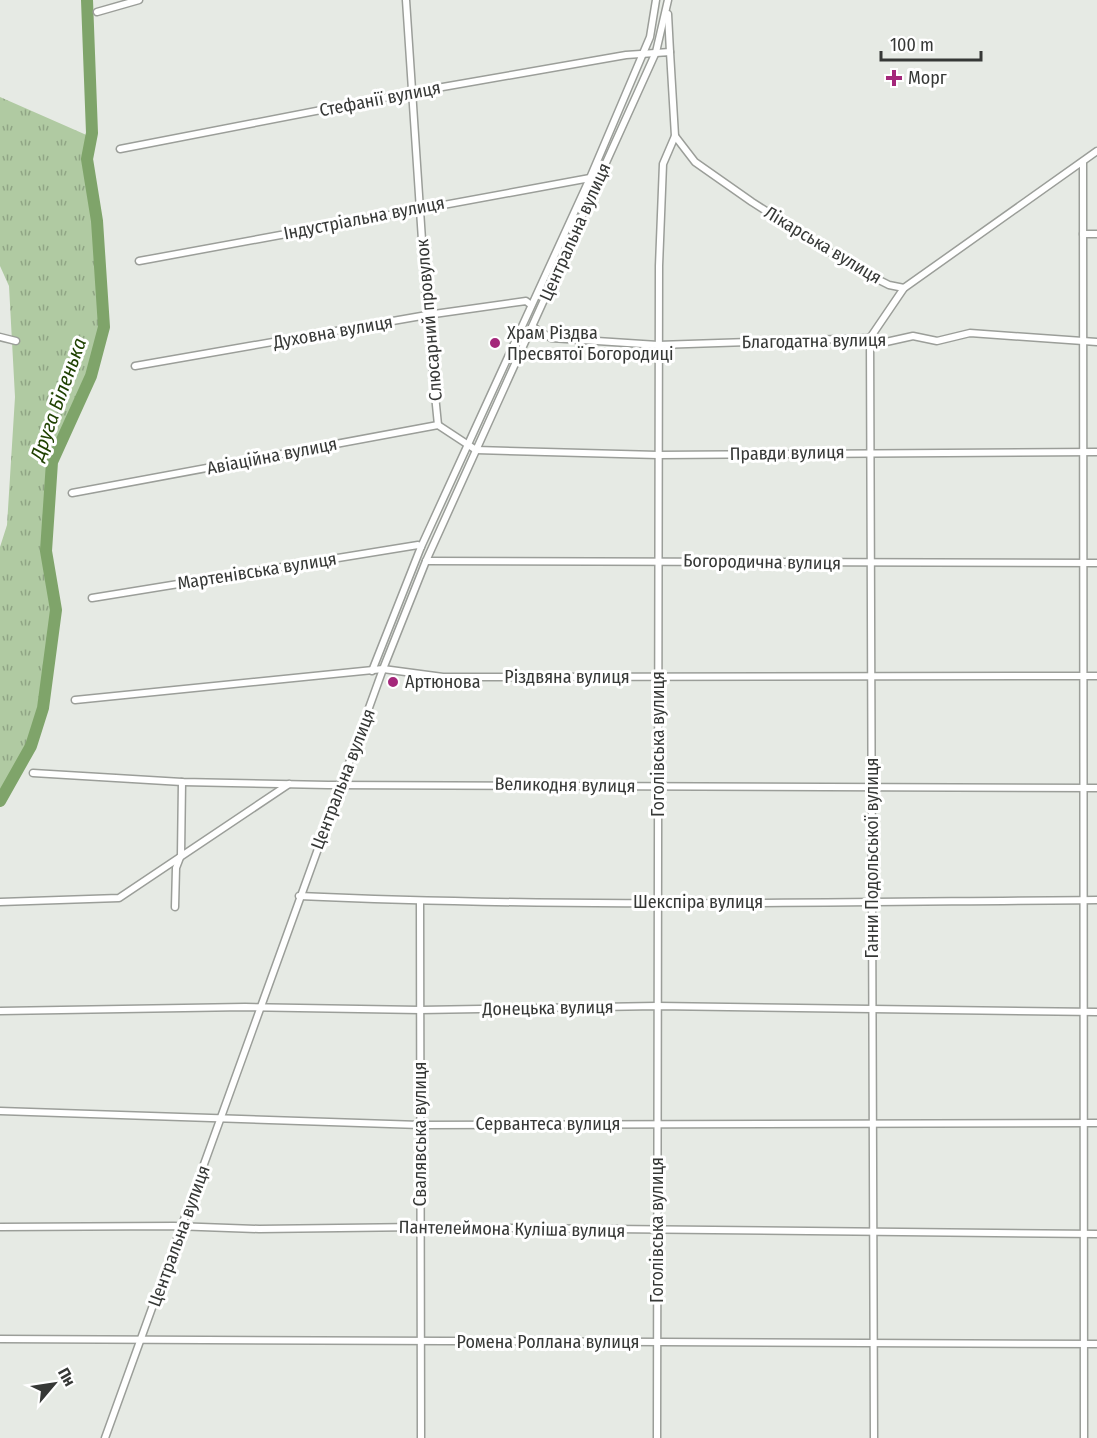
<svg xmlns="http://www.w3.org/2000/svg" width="1097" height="1438" font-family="'Fira Sans Condensed',sans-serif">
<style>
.grass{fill:url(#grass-tufts)}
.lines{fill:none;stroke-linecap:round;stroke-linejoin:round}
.river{stroke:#7fa46a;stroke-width:12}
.minor-casing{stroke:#9b9e99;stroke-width:9}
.minor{stroke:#fff;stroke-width:6}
.poi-dot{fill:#a4277a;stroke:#fff;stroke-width:2}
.labels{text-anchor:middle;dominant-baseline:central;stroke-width:6;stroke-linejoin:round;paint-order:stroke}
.poi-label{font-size:18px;fill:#363836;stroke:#fff;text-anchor:start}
.street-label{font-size:18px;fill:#363836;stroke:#fff}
.water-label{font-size:20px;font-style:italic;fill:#204202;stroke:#fff}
</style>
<defs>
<pattern id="grass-tufts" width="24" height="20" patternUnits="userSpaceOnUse" patternTransform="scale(1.5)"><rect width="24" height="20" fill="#b0caa2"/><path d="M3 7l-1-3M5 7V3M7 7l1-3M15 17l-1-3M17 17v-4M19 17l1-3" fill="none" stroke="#90a585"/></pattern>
</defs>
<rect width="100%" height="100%" fill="#e6eae4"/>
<polygon class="grass" points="0,97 91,137 87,159 97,221 104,327 91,376 52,462 46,551 56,610 43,708 31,746 0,801 0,547 7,525 15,397 9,286 0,266"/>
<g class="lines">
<polyline class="river" points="0,801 31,746 43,708 56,610 46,551 52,462 91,376 104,327 97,221 87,159 92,133 87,0"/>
<g class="minor-casing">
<g id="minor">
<polyline points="406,0 427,315 438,425"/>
<polyline points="97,12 139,0"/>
<polyline points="668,14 670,52"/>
<polyline points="675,136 695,162 752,202 853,267 889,285 904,288"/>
<polyline points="120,149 414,92 626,55 670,52 675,136 663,164 659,266 657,1438"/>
<polyline points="1083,162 1084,1438"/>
<polyline points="1083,234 1097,234"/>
<polyline points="139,261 590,178"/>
<polyline points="533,327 551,338 658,345 870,338 886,342 913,336 937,341 970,333 1097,342"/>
<polyline points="0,337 16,341"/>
<polyline points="135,366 427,315 526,301 531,305"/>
<polyline points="476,450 658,455 1097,452"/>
<polyline points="72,493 438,425 476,450"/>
<polyline points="426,561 1097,563"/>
<polyline points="92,598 418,545 421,547"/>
<polyline points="372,671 421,547 590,178 650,37 656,0"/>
<polyline points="75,700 383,669 443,677 1097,676"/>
<polyline points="33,773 182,782 328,785 1097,788"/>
<path d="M299 896C565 908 831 902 1097 900"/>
<polyline points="0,902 119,898 289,784"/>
<polyline points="420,902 421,1438"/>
<polyline points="175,907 176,868 181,855 182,782"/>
<polyline points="0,1011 245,1007 420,1010 657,1006 1097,1012"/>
<polyline points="0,1111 420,1125 1097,1123"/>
<polyline points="0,1227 174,1226 259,1229 420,1227 1097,1234"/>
<polyline points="0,1339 1097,1344"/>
<polyline points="105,1438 383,669 426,561 656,52 668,0"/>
<polyline points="874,1438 870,338 904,288 1097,151"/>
</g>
</g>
<use href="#minor" class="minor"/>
</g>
<g class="poi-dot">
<path d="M891 69h6v6h6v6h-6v6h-6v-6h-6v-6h6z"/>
<circle cx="495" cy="343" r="6"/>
<circle cx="393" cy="682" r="6"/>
</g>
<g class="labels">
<g class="poi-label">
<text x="908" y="78">Морг</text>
<text x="507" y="333">Храм Різдва<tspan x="507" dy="21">Пресвятої Богородиці</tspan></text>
<text x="405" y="682">Артюнова</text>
</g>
<g class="street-label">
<text transform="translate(380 99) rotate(-11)">Стефанії вулиця</text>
<text transform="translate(364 218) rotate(-11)">Індустріальна вулиця</text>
<text transform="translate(575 232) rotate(-66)">Центральна вулиця</text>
<text transform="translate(823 245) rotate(31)">Лікарська вулиця</text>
<text transform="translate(429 320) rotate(-95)">Слюсарний провулок</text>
<text transform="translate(333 332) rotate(-10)">Духовна вулиця</text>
<text transform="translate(814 341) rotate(-1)">Благодатна вулиця</text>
<text transform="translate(787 453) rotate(-1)">Правди вулиця</text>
<text transform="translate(272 456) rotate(-11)">Авіаційна вулиця</text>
<text transform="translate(762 562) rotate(1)">Богородична вулиця</text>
<text transform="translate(257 571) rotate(-9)">Мартенівська вулиця</text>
<text x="567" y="677">Різдвяна вулиця</text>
<text transform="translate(658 744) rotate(-90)">Гоголівська вулиця</text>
<text transform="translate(343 779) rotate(-69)">Центральна вулиця</text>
<text transform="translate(565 785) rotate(1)">Великодня вулиця</text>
<text transform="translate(872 858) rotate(-90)">Ганни Подольської вулиця</text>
<text x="698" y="902">Шекспіра вулиця</text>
<text transform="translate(548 1008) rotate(-1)">Донецька вулиця</text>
<text x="548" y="1124">Сервантеса вулиця</text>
<text transform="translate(420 1134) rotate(-90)">Свалявська вулиця</text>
<text transform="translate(512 1229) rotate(1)">Пантелеймона Куліша вулиця</text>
<text transform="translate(657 1230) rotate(-90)">Гоголівська вулиця</text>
<text transform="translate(179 1236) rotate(-70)">Центральна вулиця</text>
<text x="548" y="1342">Ромена Роллана вулиця</text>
</g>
<g class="water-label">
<text transform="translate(58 399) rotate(-70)">Друга Біленька</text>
</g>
</g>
<g transform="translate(54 1384) rotate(61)" stroke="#ffffff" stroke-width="4.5" paint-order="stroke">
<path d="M0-4.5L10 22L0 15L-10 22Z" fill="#363836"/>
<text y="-9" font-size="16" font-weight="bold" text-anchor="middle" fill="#363836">Пн</text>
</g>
<path d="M881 51v9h100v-9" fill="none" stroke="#363836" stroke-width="3"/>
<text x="890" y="51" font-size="18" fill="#363836" stroke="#ffffff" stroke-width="4.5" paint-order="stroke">100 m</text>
</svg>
